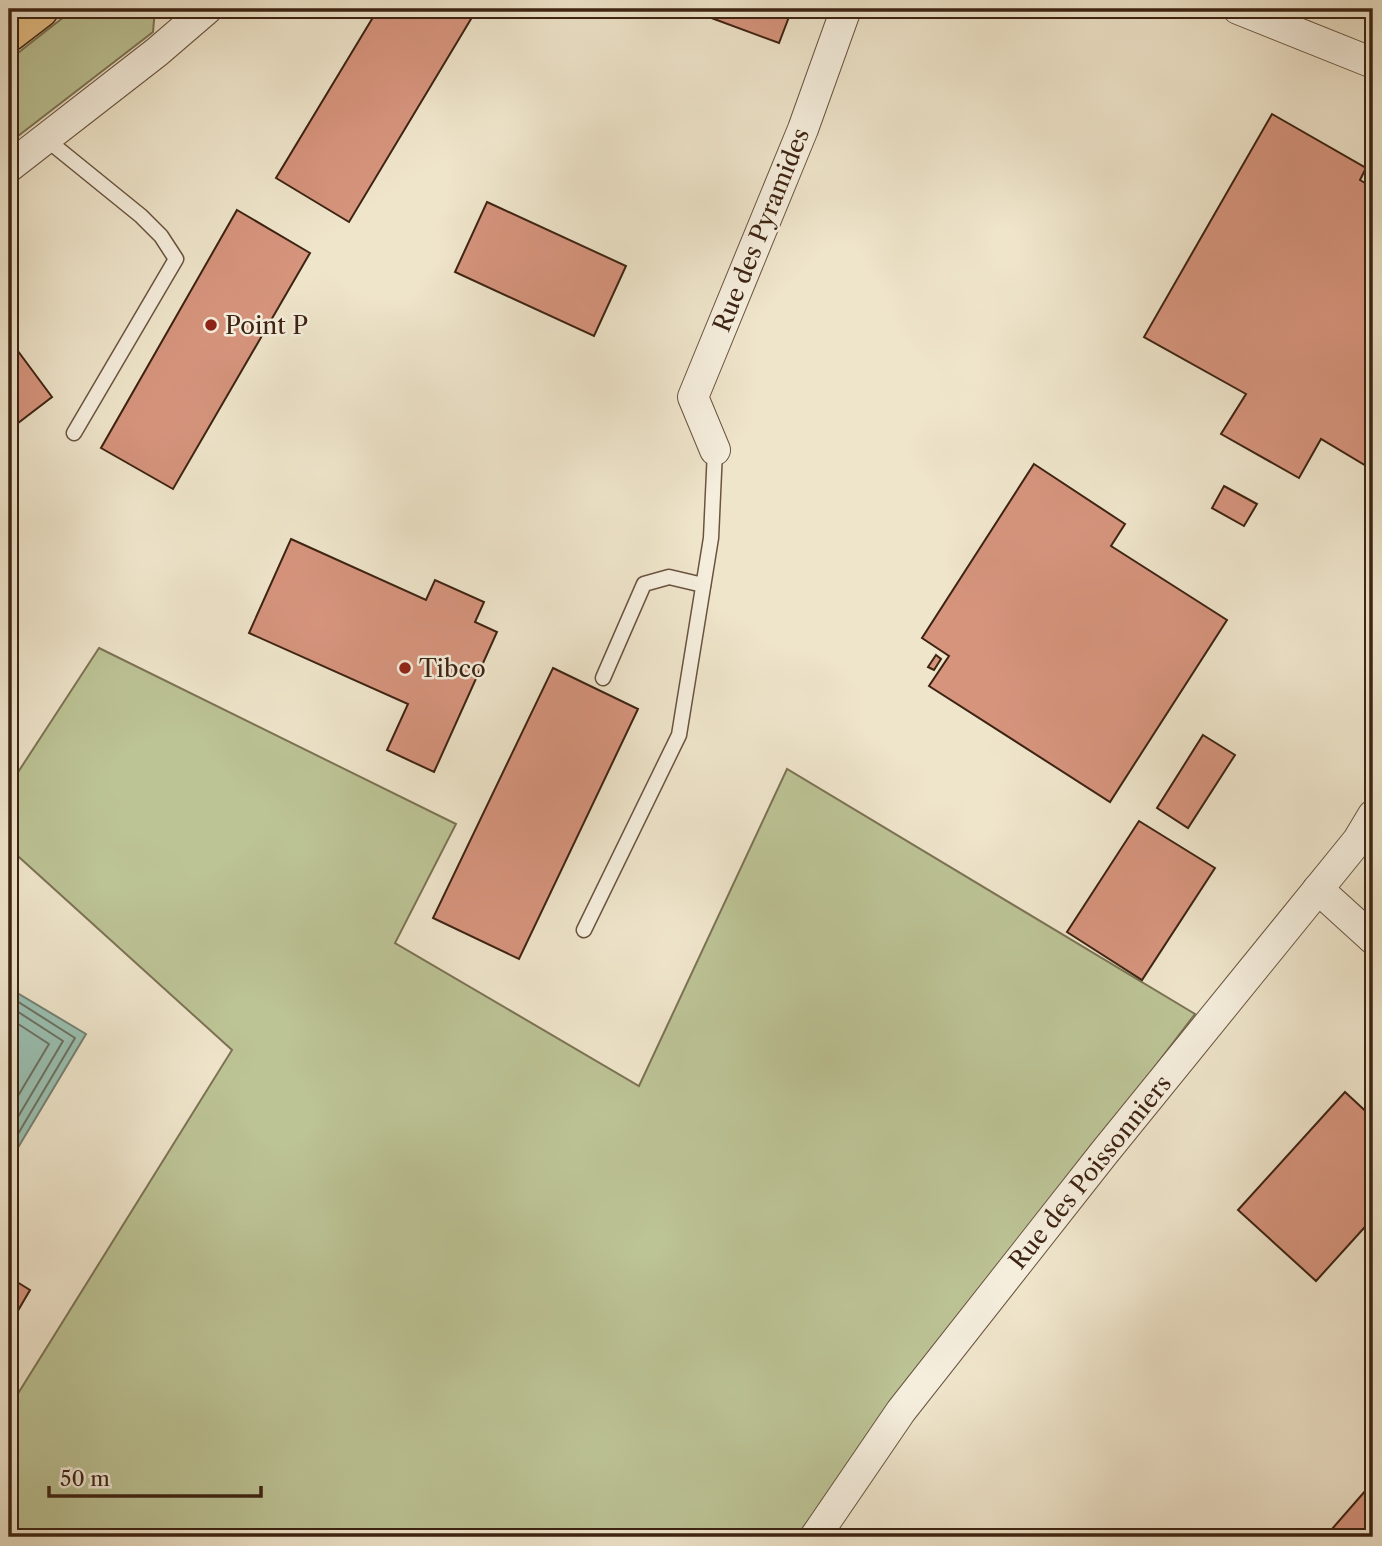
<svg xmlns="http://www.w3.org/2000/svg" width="1382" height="1546" font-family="'Libre Caslon Text',serif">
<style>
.green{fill:#bcc395;stroke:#7c7354;stroke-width:2}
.water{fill:#9ac0b2;stroke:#758172;stroke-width:2}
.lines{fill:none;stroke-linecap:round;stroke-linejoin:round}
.shore{stroke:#6c7262;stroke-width:2}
.building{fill:#d6947d;stroke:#3d2312;stroke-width:2}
.lane-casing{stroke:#6a5440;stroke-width:17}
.street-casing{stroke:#6a5440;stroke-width:32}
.highway-casing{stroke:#3d2312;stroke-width:41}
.lane{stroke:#f5eedd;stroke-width:14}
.street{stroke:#f5eedd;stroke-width:30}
.highway{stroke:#e8c286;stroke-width:38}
.poi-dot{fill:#8f2418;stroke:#f5eedd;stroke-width:2.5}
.labels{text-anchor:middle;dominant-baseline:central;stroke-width:5;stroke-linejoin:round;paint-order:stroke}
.street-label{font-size:24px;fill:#3d2312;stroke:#f5eedd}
.poi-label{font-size:24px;fill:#3d2312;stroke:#f5eedd;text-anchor:start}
</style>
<rect width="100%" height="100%" fill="#efe5cb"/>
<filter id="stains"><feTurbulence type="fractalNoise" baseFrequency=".00286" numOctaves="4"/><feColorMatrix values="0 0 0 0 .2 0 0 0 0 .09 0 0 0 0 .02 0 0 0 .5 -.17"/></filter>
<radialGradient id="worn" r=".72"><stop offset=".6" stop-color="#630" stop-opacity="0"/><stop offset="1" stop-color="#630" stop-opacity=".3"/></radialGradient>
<g class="green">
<polygon points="74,9 155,9 153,32 9,143 9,60"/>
<polygon points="99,648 456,824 395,943 639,1086 787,769 1195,1014 796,1537 9,1537 9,1408 232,1050 9,848 9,786"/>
</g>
<polygon class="water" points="9,988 86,1034 10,1161 9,1160"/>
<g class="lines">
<g class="shore">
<polyline points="9,996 75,1038 9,1149"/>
<polyline points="9,1006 63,1041 9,1132"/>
<polyline points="9,1018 49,1044 9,1111"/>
</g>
</g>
<g class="building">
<polygon points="378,9 477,9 349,222 276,178"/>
<polygon points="699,9 792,9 779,43 698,13"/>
<polygon points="1272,114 1366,168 1360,180 1373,188 1373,470 1321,439 1299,478 1221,434 1246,394 1144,337"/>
<polygon points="487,202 626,266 594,336 455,272"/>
<polygon points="237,210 310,253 173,489 101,448"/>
<polygon points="9,339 52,397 9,430"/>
<polygon points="1034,464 1125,524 1111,546 1227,620 1110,802 929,686 949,656 922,638"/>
<polygon points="1224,486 1257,504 1244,526 1212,508"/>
<polygon points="291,539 426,600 435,580 484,602 475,622 497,632 434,772 387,750 408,704 249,633"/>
<polygon points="936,655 941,659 934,670 928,667"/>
<polygon points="553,668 638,709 519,959 433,918"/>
<polygon points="1203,735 1235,755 1188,828 1157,808"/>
<polygon points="1139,821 1215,868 1142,980 1067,932"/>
<polygon points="1345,1092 1372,1117 1373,1115 1373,1218 1316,1281 1238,1210"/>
<polygon points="9,1277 30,1290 9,1326"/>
<polygon points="1373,1482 1373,1537 1325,1537"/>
</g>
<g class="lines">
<g class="lane-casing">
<g id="lane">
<polyline points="46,139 141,216 161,236 176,259 74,433"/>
<polyline points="603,678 644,584 669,577 703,585"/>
<polyline points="584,930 679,735 711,538 715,450"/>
</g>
</g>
<g class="street-casing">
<g id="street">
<polyline points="1238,9 1373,63"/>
<polyline points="9,167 157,52 207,9"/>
<polyline points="715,450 693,397 803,129 846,9"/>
<polyline points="1318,889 1373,939"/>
<polyline points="815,1537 901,1411 1104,1153 1358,840 1373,815"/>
</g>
</g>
<g class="highway-casing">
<polyline id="highway" points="9,32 39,9"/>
</g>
<use href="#lane" class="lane"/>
<use href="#street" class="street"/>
<use href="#highway" class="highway"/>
</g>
<g class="poi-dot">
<circle cx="211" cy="325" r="7"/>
<circle cx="405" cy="668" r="7"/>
</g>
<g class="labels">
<g class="street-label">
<text transform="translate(761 230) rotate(-68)">Rue des Pyramides</text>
<text transform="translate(1090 1172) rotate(-51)">Rue des Poissonniers</text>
</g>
<g class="poi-label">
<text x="225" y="325">Point P</text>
<text x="419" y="668">Tibco</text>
</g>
</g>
<rect width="1382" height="1546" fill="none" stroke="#efe5cb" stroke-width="35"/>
<rect x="10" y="10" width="1361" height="1525" fill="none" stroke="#3d2312" stroke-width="3.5"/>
<rect x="18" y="18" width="1347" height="1511" fill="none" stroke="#3d2312" stroke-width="2"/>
<path d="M49 1486v10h212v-10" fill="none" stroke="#3d2312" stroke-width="3.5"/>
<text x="60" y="1486" font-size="21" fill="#3d2312" stroke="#f5eedd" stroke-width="5" paint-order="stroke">50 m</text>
<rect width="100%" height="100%" filter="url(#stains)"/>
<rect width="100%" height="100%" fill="url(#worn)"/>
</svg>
